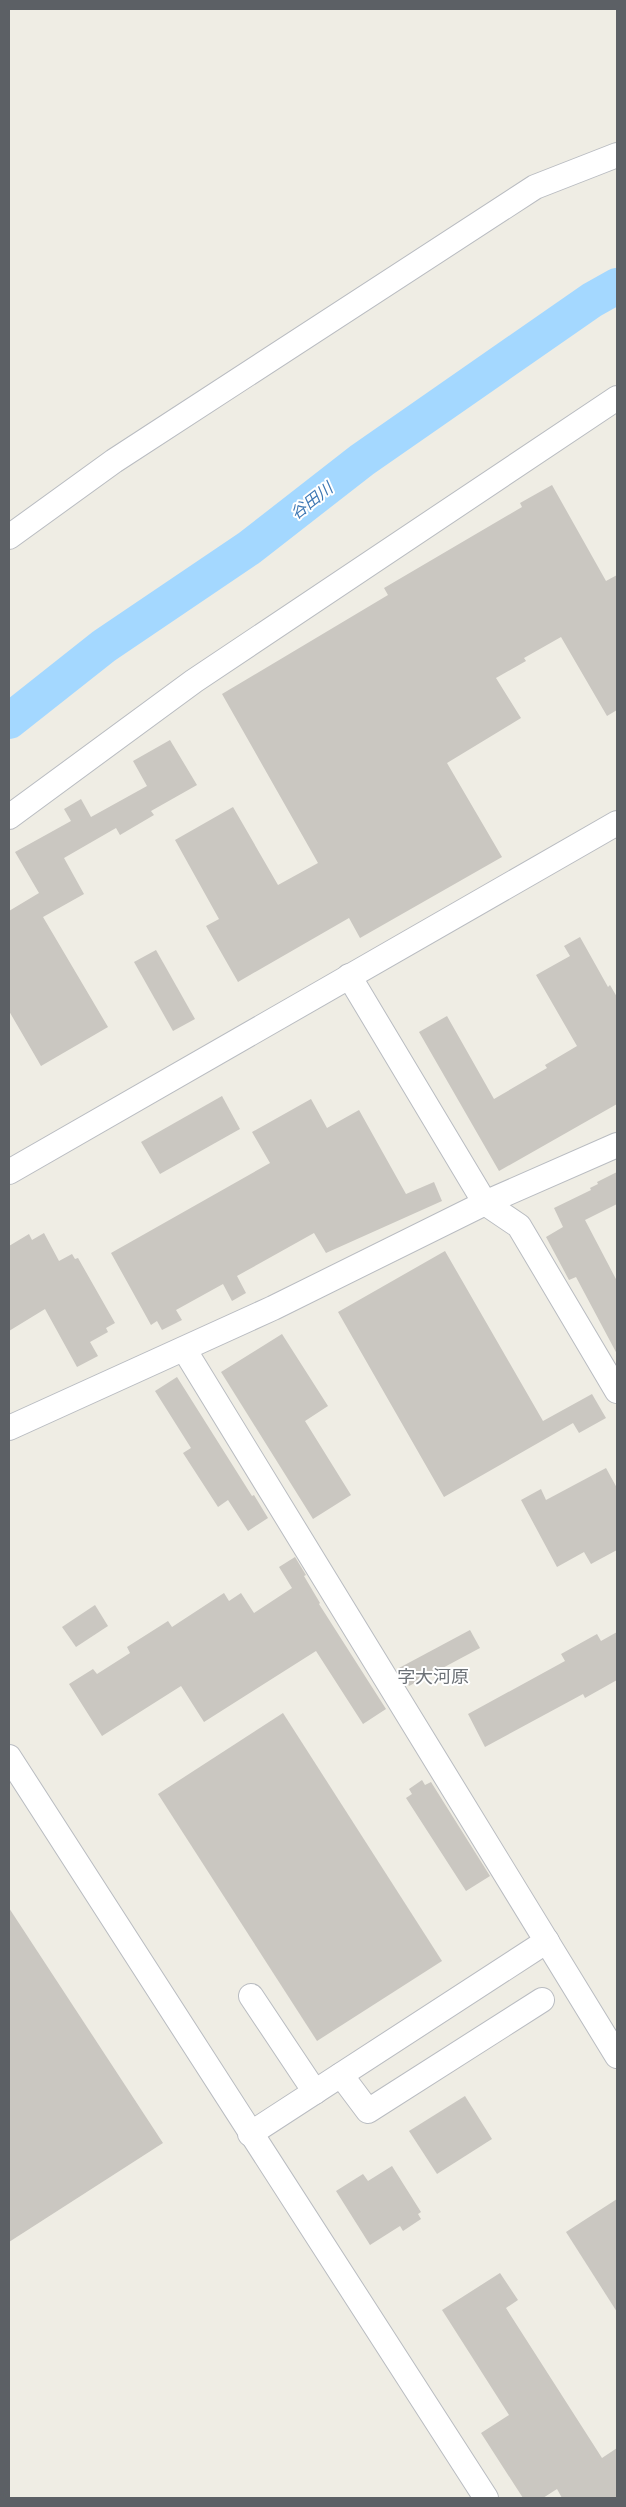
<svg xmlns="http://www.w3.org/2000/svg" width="626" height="2507" font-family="Barlow,'Noto Sans JP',sans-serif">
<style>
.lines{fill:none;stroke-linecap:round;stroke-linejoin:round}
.river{stroke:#a4d8ff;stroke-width:36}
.building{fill:#cac7c1}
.minor-casing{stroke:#b9bcc1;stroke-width:26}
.minor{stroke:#fff;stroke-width:24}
.labels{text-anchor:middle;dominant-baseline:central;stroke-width:4;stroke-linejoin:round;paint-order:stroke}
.water-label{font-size:16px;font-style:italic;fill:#3e78b4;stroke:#fff}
.quarter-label{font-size:18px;fill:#6d7277;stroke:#fff}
</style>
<rect width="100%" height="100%" fill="#efede4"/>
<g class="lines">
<polyline class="river" points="9,721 104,646 249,548 362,460 592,300 617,286"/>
</g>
<g class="building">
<polygon points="552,485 606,581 617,575 617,710 607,716 561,637 524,658 526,661 496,678 521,718 447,763 502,857 360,938 349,918 238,982 206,926 219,919 175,840 233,807 278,885 318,863 222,694 388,595 384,588 522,507 520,503"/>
<polygon points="170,740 197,785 151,811 154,815 120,835 116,828 64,858 84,894 43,917 108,1027 41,1066 9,1011 9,911 39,893 15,852 71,821 64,809 81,799 91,817 147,786 133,761"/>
<polygon points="580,937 608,987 610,985 617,997 617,1104 499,1171 419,1032 447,1016 494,1099 547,1068 545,1065 577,1046 536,975 570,956 564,946"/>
<polygon points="156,950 195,1019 173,1031 134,962"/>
<polygon points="222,1096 240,1129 160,1174 141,1142"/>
<polygon points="311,1099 327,1128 359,1110 406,1194 434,1182 442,1201 326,1253 314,1233 237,1276 246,1293 232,1301 223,1284 176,1310 182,1320 162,1330 157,1321 151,1325 111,1253 270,1163 252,1132"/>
<polygon points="617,1172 617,1204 585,1220 617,1281 617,1354 576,1277 569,1280 546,1237 563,1227 554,1208 591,1190 590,1188 598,1184 597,1182"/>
<polygon points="44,1233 59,1261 72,1254 75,1259 78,1258 115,1323 106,1328 108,1332 90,1342 98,1356 77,1367 45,1309 9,1331 9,1246 29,1234 32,1240"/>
<polygon points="445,1251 543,1421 592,1394 606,1418 579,1433 573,1423 444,1497 338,1312"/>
<polygon points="282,1334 328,1406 305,1421 351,1495 313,1519 221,1372"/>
<polygon points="177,1377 252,1496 254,1495 268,1518 248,1531 228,1500 218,1507 183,1453 191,1448 155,1391"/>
<polygon points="606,1468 617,1488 617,1550 591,1564 584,1552 557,1567 521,1500 541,1489 546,1500"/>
<polygon points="295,1557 306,1575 304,1576 320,1603 319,1604 386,1709 363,1724 316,1651 204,1722 181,1686 102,1736 69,1684 93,1669 97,1674 130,1653 127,1647 168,1621 172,1627 224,1593 229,1601 241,1593 254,1613 292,1588 279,1567"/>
<polygon points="95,1605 108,1626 76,1647 62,1627"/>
<polygon points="470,1630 480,1648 409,1686 399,1668"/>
<polygon points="617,1632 617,1680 585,1698 583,1694 485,1747 468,1714 565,1661 561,1654 597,1634 601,1641"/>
<polygon points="283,1713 442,1961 317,2041 158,1794"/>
<polygon points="422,1780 425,1785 431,1782 490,1876 466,1891 406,1798 412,1794 409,1789"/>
<polygon points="9,1908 163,2143 9,2242"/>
<polygon points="465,2096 492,2139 437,2174 409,2131"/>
<polygon points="392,2166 421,2212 418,2214 421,2219 403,2231 400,2226 370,2245 336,2191 363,2174 368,2181"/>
<polygon points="617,2199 617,2312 566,2232"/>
<polygon points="500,2273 518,2300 506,2308 602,2458 617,2448 617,2498 562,2498 557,2489 543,2498 523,2498 481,2433 509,2415 442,2310"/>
</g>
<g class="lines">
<g class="minor-casing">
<g id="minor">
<polyline points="9,537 114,461 535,187 617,155"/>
<polyline points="9,817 194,681 617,398"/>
<polyline points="349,976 485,1203 519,1226 617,1391"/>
<polyline points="9,1172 617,823"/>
<polyline points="184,1349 617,2056"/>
<polyline points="9,1428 273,1308 485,1203 617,1145"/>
<polyline points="9,1757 486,2498"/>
<polyline points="251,1996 315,2092"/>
<polyline points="341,2075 368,2111 542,2000"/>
<polyline points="250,2134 547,1941"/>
</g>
</g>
<use href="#minor" class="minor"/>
</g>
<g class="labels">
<g class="water-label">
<text transform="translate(311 500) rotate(-38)">谷田川</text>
</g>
<g class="quarter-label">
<text x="433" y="1676">字大河原</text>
</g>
</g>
<rect width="626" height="2507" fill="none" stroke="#5c6065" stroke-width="20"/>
</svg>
